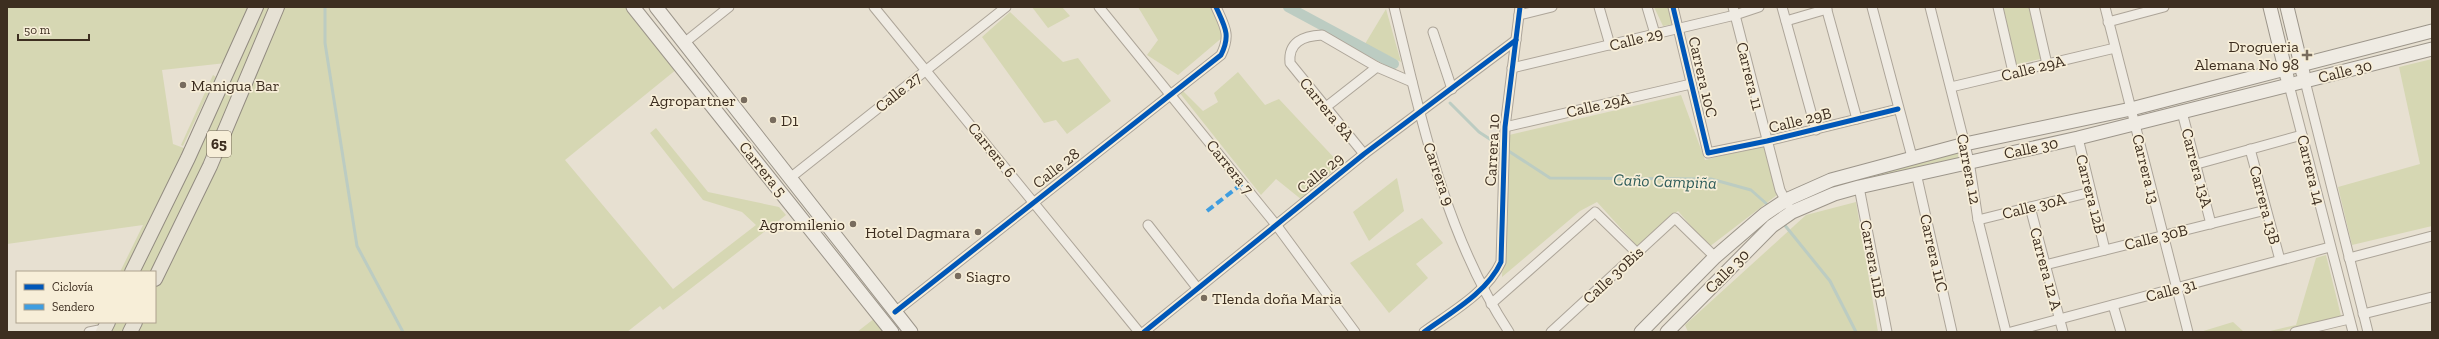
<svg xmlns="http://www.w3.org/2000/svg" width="2439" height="339" font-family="'Zilla Slab',serif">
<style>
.green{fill:#d6d7b3;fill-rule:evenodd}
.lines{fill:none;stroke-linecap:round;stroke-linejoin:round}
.stream{stroke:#bcccc2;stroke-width:3}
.canal{stroke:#bcccc2;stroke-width:10}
.street-casing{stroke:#ada599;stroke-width:11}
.secondary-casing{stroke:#9c958a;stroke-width:15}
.primary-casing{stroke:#928b80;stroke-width:16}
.street{stroke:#efebe3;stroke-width:9}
.secondary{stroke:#efebe3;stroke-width:13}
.primary{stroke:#e6e1d4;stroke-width:14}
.quiet{stroke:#3f9de0;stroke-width:4;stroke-dasharray:8 4;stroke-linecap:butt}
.cycleway-casing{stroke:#f7eed8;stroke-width:8}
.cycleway{stroke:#0057b8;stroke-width:5}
.poi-dot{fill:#786c5e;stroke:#f7eed8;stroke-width:1.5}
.labels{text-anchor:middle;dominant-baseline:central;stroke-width:3.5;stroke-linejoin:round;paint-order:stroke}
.shield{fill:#f7eed8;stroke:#756857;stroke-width:1}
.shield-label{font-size:15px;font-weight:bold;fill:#3d2e20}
.street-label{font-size:16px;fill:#3d2e20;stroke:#f7eed8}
.poi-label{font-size:16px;fill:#3d2e20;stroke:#f7eed8;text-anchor:end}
.water-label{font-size:17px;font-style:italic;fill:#2f5d5a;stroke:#f7eed8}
</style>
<rect width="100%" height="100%" fill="#e7e0d1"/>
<g class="green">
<path d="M7 7H628L677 69 565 160 673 289 756 225 742 212 703 200 650 133 656 128 708 192 779 207 786 215 663 310 660 306 627 332H100L104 323 95 324 96 322H155V272H120L143 225 7 244ZM226 63 189 150 173 144 162 70Z"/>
<polygon points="1032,7 1062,7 1070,16 1048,28"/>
<polygon points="1138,7 1212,7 1224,36 1178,75 1147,55 1158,40"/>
<polygon points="1654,7 1671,7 1674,24 1663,26"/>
<polygon points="2000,7 2032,7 2045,58 2013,65"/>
<polygon points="1386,9 1401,62 1365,44"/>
<polygon points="1010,12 1063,62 1078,58 1111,101 1067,134 1056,120 1044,123 982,37"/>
<polygon points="2432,59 2432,226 2352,245 2338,187 2420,164 2399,67"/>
<polygon points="1238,72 1265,105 1279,99 1340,164 1302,200 1276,179 1261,195 1179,92 1182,90 1203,111 1218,102 1214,93"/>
<polygon points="213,75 216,77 183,146 181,145"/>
<polygon points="1681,95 1705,160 1763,145 1777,195 1709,247 1678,211 1637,246 1597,202 1580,211 1502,277 1509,135"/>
<polygon points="1958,153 1958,158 1929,164 1798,204 1797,200 1842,183"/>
<polygon points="1397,178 1404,211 1369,241 1353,212"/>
<polygon points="1856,202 1878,332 1688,332 1685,325 1806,215"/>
<polygon points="1422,218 1443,243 1416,264 1428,278 1389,313 1350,263"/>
<polygon points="2326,255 2341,316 2278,332 2266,332 2296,325 2316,258"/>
<polygon points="875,318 886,332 857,332"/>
<polygon points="2233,322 2244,332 2200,332"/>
</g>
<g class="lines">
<g class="stream">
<polyline points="325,7 325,43 357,246 403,332"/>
<polyline points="1450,103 1479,132 1502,147"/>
<polyline points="1507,150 1550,178 1711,179 1751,190 1769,206"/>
<polyline points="1783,223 1830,281 1856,332"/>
</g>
<polyline class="canal" points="1288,7 1394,64"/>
<g class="street-casing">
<g id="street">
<polyline points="874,7 1139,332"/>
<polyline points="1099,7 1277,226 1355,332"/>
<path d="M1394 7C1421 118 1445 235 1509 332"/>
<polyline points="1599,7 1610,45"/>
<polyline points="1647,7 1655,34"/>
<polyline points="1673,7 1708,153 1767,141 1898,109"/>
<polyline points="1733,7 1780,190 1788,205"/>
<polyline points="1782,7 1816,130"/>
<polyline points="1826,7 1857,119"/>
<polyline points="1872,7 1912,157"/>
<polyline points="1930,7 1969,161 1978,220 2006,332"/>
<polyline points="1998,7 2013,72"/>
<polyline points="2034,7 2047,64"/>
<polyline points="2105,7 2188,332"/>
<polyline points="1519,15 1552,7"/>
<polyline points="1786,21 1827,9"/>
<polyline points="2108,22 2164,7"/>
<polyline points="1433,32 1452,89"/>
<polyline points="684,43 729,7"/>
<polyline points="1512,68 1735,15 1759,7"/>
<polyline points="2305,81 2368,332"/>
<polyline points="2289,85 2353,332"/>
<polyline points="1951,87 2115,48"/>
<polyline points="1326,107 1377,67"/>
<polyline points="2182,112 2211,224"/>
<polyline points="1505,127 1691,84"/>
<polyline points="2078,138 2105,250"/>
<polyline points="2250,149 2280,260"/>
<path d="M1364 154 1290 63C1288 42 1303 36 1322 35L1377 67 1412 82"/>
<polyline points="2197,164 2302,135"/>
<polyline points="1916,173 1952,332"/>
<polyline points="790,178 1006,7"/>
<polyline points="1859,187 1887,332"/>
<polyline points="2030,207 2063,332"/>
<polyline points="1978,220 2091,192"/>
<polyline points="1148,225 1198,289"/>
<polyline points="2349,258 2432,236"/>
<polyline points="2045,265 2266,210"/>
<polyline points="1491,304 1595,212 1637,253"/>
<polyline points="2113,305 2121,332"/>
<path d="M895 312 1221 55C1231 35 1225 27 1216 7"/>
<polyline points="2363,314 2432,297"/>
<polyline points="89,332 104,329"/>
<polyline points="1144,332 1364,154 1516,40"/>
<path d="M1424 332C1450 313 1487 293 1501 262L1505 127 1520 7"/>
<polyline points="1551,332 1675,218 1715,257"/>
<polyline points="2011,332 2330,247"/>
<polyline points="2295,332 2349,319"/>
</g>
</g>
<g class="secondary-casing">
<g id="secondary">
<polyline points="633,7 892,332"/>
<polyline points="656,7 911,332"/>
<polyline points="2270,7 2287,77"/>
<polyline points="2287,7 2303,73"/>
<polyline points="1641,332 1715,257 1765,214 1786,200 1831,180 1965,144 2131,109 2432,31"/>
<polyline points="1667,332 1772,226 1792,212 1834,194 1859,187 2078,138 2432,49"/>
</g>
</g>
<g class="primary-casing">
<g id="primary">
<polyline points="132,272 188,158 256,7"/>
<polyline points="155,279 210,166 277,7"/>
<polyline points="103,332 108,322"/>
<polyline points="130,332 135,322"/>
</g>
</g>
<use href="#street" class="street"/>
<use href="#secondary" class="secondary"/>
<use href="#primary" class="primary"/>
<polyline class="quiet" points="1207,211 1243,183"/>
<g class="cycleway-casing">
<g id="cycleway">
<polyline points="1673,7 1708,153 1767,141 1898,109"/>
<path d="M895 312 1221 55C1231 35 1225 27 1216 7"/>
<polyline points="1144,332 1364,154 1516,40"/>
<path d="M1424 332C1450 313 1487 293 1501 262L1505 127 1520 7"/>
</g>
</g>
<use href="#cycleway" class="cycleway"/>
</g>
<g class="poi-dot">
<path d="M2305 49h4v4h4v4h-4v4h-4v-4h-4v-4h4z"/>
<circle cx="183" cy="85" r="4"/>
<circle cx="744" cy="100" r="4"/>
<circle cx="773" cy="120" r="4"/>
<circle cx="853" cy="224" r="4"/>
<circle cx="978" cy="232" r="4"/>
<circle cx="958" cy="276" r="4"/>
<circle cx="1204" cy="298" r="4"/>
</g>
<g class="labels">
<rect class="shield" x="207" y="131" width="24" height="26" rx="3"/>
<g class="shield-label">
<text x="219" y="144">65</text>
</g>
<g class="street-label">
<text transform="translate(1636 39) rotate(-14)">Calle 29</text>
<text transform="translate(2033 68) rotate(-14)">Calle 29A</text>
<text transform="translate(2345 71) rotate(-14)">Calle 30</text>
<text transform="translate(1750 76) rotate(76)">Carrera 11</text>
<text transform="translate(1703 77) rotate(77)">Carrera 10C</text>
<text transform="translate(898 92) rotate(-39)">Calle 27</text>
<text transform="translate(1598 105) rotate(-13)">Calle 29A</text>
<text transform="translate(1327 109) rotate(51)">Carrera 8A</text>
<text transform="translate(1800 120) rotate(-14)">Calle 29B</text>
<text transform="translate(2031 148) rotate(-12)">Calle 30</text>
<text transform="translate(992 150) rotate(51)">Carrera 6</text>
<text transform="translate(1492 150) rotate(-87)">Carrera 10</text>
<text transform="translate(1230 167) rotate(51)">Carrera 7</text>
<text transform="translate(1056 168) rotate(-38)">Calle 28</text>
<text transform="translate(2197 168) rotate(75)">Carrera 13A</text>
<text transform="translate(763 169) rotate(51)">Carrera 5</text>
<text transform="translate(1969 169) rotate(79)">Carrera 12</text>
<text transform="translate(2146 169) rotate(76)">Carrera 13</text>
<text transform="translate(2311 170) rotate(76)">Carrera 14</text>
<text transform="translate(1320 173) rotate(-39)">Calle 29</text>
<text transform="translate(1439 174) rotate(71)">Carrera 9</text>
<text transform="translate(2091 194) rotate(76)">Carrera 12B</text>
<text transform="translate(2265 205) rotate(75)">Carrera 13B</text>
<text transform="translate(2034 206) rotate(-14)">Calle 30A</text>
<text transform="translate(2156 237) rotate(-14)">Calle 30B</text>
<text transform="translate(1934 253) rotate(77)">Carrera 11C</text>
<text transform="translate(1873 259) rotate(79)">Carrera 11B</text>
<text transform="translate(2046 269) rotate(75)">Carrera 12 A</text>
<text transform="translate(1727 271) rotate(-45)">Calle 30</text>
<text transform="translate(1613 275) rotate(-43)">Calle 30Bis</text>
<text transform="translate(2171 290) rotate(-15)">Calle 31</text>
</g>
<g class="poi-label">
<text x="2299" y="46">Drogueria<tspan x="2299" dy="18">Alemana No 98</tspan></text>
<text x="191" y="85" text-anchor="start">Manigua Bar</text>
<text x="736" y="100">Agropartner</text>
<text x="781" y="120" text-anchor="start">D1</text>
<text x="845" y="224">Agromilenio</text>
<text x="970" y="232">Hotel Dagmara</text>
<text x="966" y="276" text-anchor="start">Siagro</text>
<text x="1212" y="298" text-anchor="start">TIenda doña Maria</text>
</g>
<g class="water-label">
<text transform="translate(1665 181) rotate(2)">Caño Campiña</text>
</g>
</g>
<rect width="2439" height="339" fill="none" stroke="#3d2e20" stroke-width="16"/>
<rect x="16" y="271" width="140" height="52" fill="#f7eed8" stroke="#ada18e"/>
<rect x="24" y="284" width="20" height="6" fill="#0057b8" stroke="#ada18e"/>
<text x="52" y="291" font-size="12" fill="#3d2e20">Ciclovía</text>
<rect x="24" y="304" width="20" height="6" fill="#3f9de0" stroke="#ada18e"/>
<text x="52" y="311" font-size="12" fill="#3d2e20">Sendero</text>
<path d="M18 34v6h71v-6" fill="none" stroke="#3d2e20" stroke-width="2"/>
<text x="24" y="34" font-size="12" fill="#3d2e20" stroke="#f7eed8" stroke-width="3" paint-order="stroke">50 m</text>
</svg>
